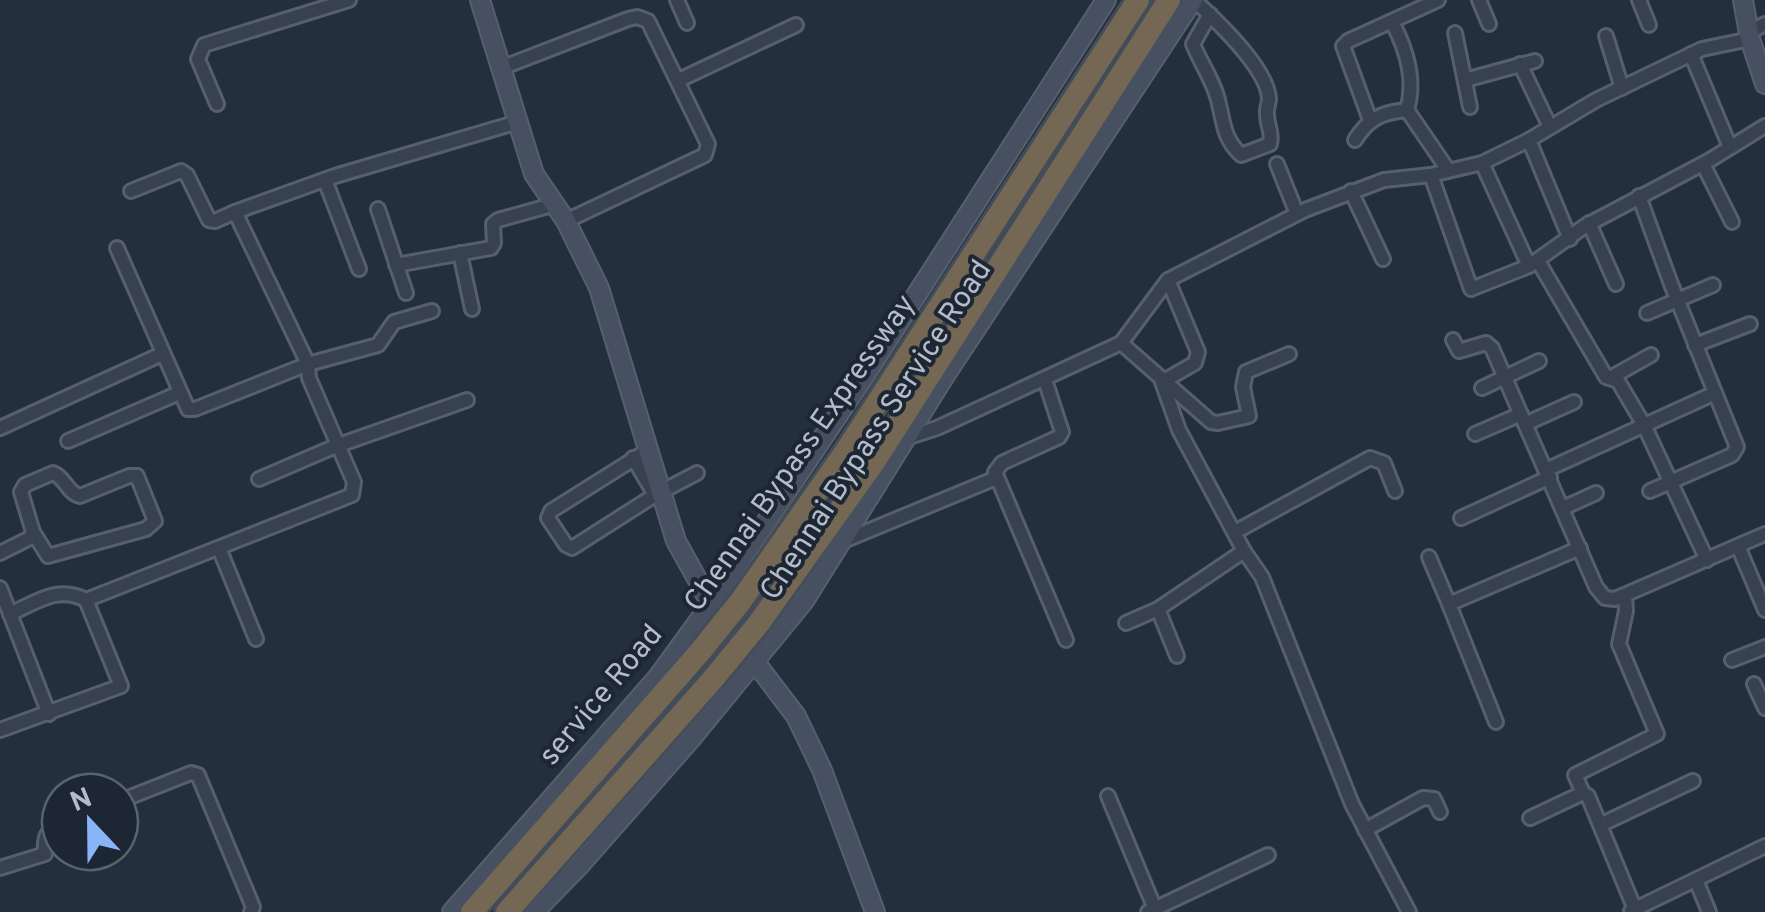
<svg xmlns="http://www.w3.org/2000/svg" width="1765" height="912" font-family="Overpass,sans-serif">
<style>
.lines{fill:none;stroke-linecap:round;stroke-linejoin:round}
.street-casing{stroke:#565f6c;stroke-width:18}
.secondary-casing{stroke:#565f6c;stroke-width:22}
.highway-casing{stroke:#434c59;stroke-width:28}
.street{stroke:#38414e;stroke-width:12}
.secondary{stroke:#465061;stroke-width:18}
.highway{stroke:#746855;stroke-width:22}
.highway-bridge-casing{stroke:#434c59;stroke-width:28;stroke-linecap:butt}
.highway-bridge{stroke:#746855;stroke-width:22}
.labels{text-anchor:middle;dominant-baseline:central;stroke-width:8;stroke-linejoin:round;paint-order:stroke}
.street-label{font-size:30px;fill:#b4bcc9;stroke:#1d2633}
</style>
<rect width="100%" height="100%" fill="#242f3e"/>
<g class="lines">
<g class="street-casing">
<g id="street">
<polyline points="677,0 687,23"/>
<path d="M1194 0C1215 19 1268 69 1269 99 1269 104 1266 109 1267 114 1267 126 1273 132 1270 144L1241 155C1224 139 1224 125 1219 104 1215 83 1201 64 1193 44L1210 14"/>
<polyline points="1479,0 1489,24"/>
<polyline points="1639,0 1649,25"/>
<path d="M1392 22C1406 48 1416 80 1407 110L1448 170"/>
<polyline points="1750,32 1765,24"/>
<polyline points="1455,33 1470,107"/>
<polyline points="1606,36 1622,88"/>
<polyline points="1691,54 1730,147"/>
<polyline points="1520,64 1550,127"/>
<polyline points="501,68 628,19 637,17 648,21 708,144 705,155 566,221"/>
<polyline points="679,80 796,25"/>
<polyline points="1465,80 1535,61"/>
<polyline points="217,104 198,59 204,45 349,0"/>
<polyline points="1370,120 1343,46 1348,41 1438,0"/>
<path d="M1355 140C1368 119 1382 112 1407 110"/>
<polyline points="1529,140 1570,239"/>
<polyline points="1482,163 1529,266"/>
<polyline points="1277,164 1297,214"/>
<polyline points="1703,164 1732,222"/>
<polyline points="1431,175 1471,289 1529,266 1585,226 1710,160 1765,126"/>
<polyline points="325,180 359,269"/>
<polyline points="131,191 181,171 187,175 209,220 215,221 235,212"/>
<polyline points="1351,191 1383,259"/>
<polyline points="1639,196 1671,284 1737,447 1732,455 1650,491"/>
<polyline points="378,209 406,293"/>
<polyline points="1589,223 1616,284"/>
<polyline points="117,248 188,409 195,409 308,364 378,345 394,322 432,311"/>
<polyline points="460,253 472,309"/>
<polyline points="1538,261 1606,377 1618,381 1644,425 1707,560"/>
<polyline points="396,265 491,248 494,243 493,224 498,220 552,205"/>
<polyline points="1647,313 1713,285"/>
<polyline points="1453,340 1459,351 1486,343 1492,348 1596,587 1605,598 1615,599 1765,534"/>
<polyline points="1121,343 1211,422 1218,423 1249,416 1243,387 1246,372 1289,354"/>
<polyline points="1695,345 1750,324"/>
<polyline points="1610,378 1651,355"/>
<polyline points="1045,380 1062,432 1059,437 1002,463 995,472 1066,640"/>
<polyline points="1482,388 1539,361"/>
<polyline points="1525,424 1574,402"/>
<polyline points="0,428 162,354"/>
<polyline points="1475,434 1521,414"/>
<polyline points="906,438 937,428 1121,343 1168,280 1305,210 1384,180 1431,175 1482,163 1529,140 1596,100 1702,49 1750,39"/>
<polyline points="68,441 179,393"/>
<polyline points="648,450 551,511 548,518 566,545 572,548 655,495 697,473"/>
<polyline points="633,458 655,495"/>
<polyline points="1546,470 1715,393"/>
<path d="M53 473C66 478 67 493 80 496L129 476H137L155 521 146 529 48 556 33 532 21 492 25 485Z"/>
<polyline points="259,479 336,446 467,400"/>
<polyline points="1563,508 1596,493"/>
<polyline points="1461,518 1550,477"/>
<polyline points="1235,532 1370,458 1384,463 1395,491"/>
<polyline points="841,542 996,478"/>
<polyline points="1738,546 1765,610"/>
<polyline points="219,548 256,639"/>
<polyline points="1244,551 1262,577 1352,804 1409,912"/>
<polyline points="0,553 30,538 33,532"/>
<polyline points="1429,557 1449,604"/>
<polyline points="0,588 49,714"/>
<polyline points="1158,609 1177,656"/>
<path d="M10 614C36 602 59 585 86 600"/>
<polyline points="1126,623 1158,609 1244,551 1179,430 1162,382 1195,363 1198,352 1168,280"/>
<polyline points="1732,660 1765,647"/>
<polyline points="1754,684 1765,708"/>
<polyline points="1496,722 1449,604 1580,548"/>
<polyline points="0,730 121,686 86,600 352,495 354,482 309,378 308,364 235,212 335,176 518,122"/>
<polyline points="1583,793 1575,775 1657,734 1619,644 1626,611 1625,596"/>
<polyline points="1108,796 1155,909"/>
<polyline points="120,801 191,773 198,775 253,907 251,912"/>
<polyline points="1530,818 1583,793 1588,796 1636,912"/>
<polyline points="1600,825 1693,781"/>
<polyline points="1365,830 1423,798 1434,799 1440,812"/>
<path d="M0 868 45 854C44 838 45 832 60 824"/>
<polyline points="1696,880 1709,912"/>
<polyline points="1631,911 1765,846"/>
<polyline points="1148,912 1268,855"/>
</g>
</g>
<g class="secondary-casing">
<g id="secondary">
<polyline points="480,0 534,174 566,221 599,288 676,541 711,604 796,716 822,770 875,912"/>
<polyline points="1743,0 1750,39 1765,84"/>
<polyline points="452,912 658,677 711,604 863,378 1106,0"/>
<polyline points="534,912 579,866 690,740 804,601 946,374 1193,0"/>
</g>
</g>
<g class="highway-casing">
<g id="highway">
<polyline points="740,602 846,451 1138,0"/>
<polyline points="759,623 874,462 1169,0"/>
<polyline points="472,912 699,653"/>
<polyline points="507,912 713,679"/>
</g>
</g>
<use href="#street" class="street"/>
<use href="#secondary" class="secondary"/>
<use href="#highway" class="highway"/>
<g class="highway-bridge-casing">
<g id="highway-bridge">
<polyline points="699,653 740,602"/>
<polyline points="713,679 759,623"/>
</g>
</g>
<use href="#highway-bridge" class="highway-bridge"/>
</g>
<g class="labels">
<g class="street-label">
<text transform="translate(877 431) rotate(-57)">Chennai Bypass Service Road</text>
<text transform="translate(801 454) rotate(-55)">Chennai Bypass Expressway</text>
<text transform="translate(602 696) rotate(-50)">service Road</text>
</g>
</g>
<g transform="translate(90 822) rotate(338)"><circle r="48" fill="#1d2633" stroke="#59626f" stroke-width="2.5"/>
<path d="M0-8L18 38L0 25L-18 38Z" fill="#8ab4f8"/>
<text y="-15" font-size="28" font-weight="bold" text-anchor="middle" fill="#b4bcc9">N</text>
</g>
</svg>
